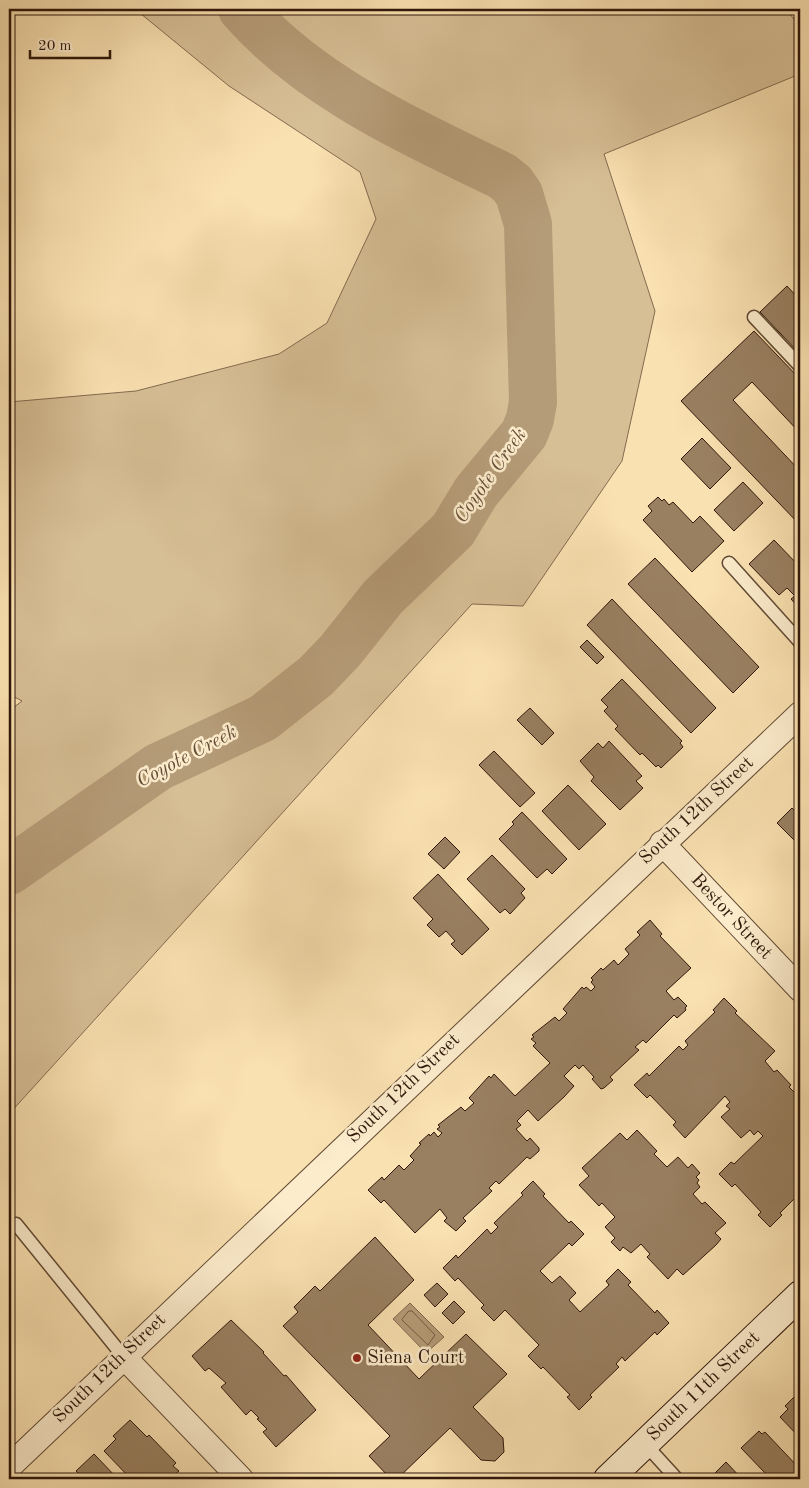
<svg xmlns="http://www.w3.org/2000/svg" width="809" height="1488" font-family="'Old Standard TT',serif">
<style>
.green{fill:#d7bf95;stroke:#836b50}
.water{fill:#b59c78;stroke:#7f674c}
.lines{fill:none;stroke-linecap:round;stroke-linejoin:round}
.shore{stroke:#725a41;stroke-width:1}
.river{stroke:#b59c78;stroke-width:48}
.building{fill:#998061;stroke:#2f170a}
.lane-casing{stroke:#624a34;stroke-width:15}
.street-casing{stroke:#624a34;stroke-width:26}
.secondary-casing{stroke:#2f170a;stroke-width:30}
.lane{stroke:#fceccc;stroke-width:12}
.street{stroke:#fceccc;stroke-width:24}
.secondary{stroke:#fceccc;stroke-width:28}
.poi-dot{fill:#8f2418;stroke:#fceccc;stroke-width:2}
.labels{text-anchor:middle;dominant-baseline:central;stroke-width:5;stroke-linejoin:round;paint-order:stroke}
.street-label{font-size:19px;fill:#2f170a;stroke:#fceccc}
.poi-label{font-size:19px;fill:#2f170a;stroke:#fceccc;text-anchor:start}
.water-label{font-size:20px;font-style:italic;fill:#654c36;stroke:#fceccc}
</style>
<rect width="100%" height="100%" fill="#fae1b1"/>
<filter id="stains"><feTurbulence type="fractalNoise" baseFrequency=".004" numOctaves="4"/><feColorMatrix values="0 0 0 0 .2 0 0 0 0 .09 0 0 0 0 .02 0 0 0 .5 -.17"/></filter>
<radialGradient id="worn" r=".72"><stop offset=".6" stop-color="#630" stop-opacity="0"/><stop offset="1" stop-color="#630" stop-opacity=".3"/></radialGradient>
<polygon class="green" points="135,9 786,9 800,27 800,74 604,154 655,311 622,461 523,606 472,604 9,1114 9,711 22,701 9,694 9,402 136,391 279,354 327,323 376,219 360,172 229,86"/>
<polygon class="water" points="410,1303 444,1337 426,1353 393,1319"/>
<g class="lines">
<polygon class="shore" points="409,1311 412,1311 435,1335 428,1345 402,1320"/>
<path class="river" d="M9 871 158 767 263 718 316 676 340 651 383 597 453 530 476 492 524 434 530 419 533 402 528 224 519 194 512 184 502 176C410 131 310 87 242 9"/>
</g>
<g class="building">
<polygon points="787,286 800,300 800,354 760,312"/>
<polygon points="754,331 800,379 800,433 752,382 733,400 800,471 800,525 681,401"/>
<polygon points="702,438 731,468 710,489 681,459"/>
<polygon points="743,482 763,503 734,531 714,510"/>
<polygon points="658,497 662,501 664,499 669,505 673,502 693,523 700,516 724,541 692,572 643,520 652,511 648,506"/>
<polygon points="774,540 800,567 800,609 791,599 795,596 787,588 779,595 749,564"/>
<polygon points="655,558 759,667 733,693 628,584"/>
<polygon points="612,599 716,708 691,733 587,625"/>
<polygon points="587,640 604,657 597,664 580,647"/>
<polygon points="622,679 682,741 680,743 683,747 661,768 658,765 656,767 642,753 640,755 615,729 618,726 604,711 608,707 601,700"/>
<polygon points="530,708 554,733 542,745 517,720"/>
<polygon points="609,741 642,776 636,781 643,788 620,810 591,781 594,777 580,761 598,743 603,748"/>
<polygon points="494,751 535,793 520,807 479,765"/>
<polygon points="568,785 606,824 579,850 542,811"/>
<polygon points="792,808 797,813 800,811 800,846 777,823"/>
<polygon points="522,812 567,859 552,874 547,869 537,878 499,839 514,824 512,822"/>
<polygon points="445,837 460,852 444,869 428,854"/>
<polygon points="492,855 525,889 521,893 525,898 510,914 505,909 500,913 467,879"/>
<polygon points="438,874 489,929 462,955 451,944 455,941 446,931 439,937 427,925 433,919 413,898"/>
<polygon points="650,920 662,934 660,936 691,968 666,991 674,1000 678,997 687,1006 685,1008 686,1010 677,1018 674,1015 646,1043 643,1040 635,1047 639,1050 610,1077 613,1080 604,1088 601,1089 592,1079 594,1077 583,1065 579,1069 575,1065 564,1076 574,1086 564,1097 538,1121 528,1110 517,1121 521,1125 516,1129 527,1141 530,1138 539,1148 539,1151 530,1159 527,1157 499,1184 496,1181 489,1188 492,1191 463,1218 466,1221 456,1231 444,1221 447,1218 440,1209 415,1233 384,1200 381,1203 368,1190 382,1177 384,1180 399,1165 404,1170 414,1160 410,1156 421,1144 419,1143 429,1134 430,1136 434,1132 438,1137 442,1133 437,1129 440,1127 438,1125 461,1107 465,1111 474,1103 469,1098 489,1076 491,1078 494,1074 515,1096 550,1063 533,1046 536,1043 531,1039 534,1037 532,1035 555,1017 559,1021 567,1013 563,1009 582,987 584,989 586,987 591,991 595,987 591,982 593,980 591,978 601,968 603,970 614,960 618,965 629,954 625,949 640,935 637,932"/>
<polygon points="724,998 737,1011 735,1013 775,1051 765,1061 774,1072 777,1070 791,1085 789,1087 799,1097 800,1096 800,1193 780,1213 782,1215 770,1227 758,1215 761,1212 735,1184 732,1187 719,1174 731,1162 734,1164 763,1136 758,1131 754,1135 750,1130 741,1138 721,1117 730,1109 726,1106 730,1102 725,1096 685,1138 673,1125 676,1122 650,1095 647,1098 634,1085 647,1073 649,1076 679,1046 683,1050 688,1045 685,1041 715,1012 713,1010"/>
<polygon points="637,1130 657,1151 654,1154 667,1167 678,1157 688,1168 692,1164 700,1173 696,1177 699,1180 697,1183 700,1187 693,1194 702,1204 705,1202 726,1223 715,1233 721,1239 716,1245 683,1275 677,1269 668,1279 647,1257 650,1254 641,1244 631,1253 623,1247 620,1251 611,1242 615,1238 605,1227 615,1217 602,1203 599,1206 579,1185 589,1176 582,1168 620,1133 627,1140"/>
<polygon points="533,1181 545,1194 543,1196 569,1223 571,1221 584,1234 572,1246 569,1243 540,1271 552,1283 560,1276 576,1293 569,1300 580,1312 609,1285 606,1281 618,1269 631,1282 628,1285 655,1313 657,1310 669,1323 657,1335 655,1332 625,1361 622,1357 616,1364 619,1367 590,1395 592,1397 579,1410 567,1397 570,1395 543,1367 541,1369 528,1356 539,1345 505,1310 494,1321 481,1308 484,1305 458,1278 455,1281 443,1268 456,1255 458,1258 487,1229 491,1234 498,1227 494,1223 523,1195 521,1193"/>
<polygon points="375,1237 414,1280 368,1325 419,1379 466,1334 507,1374 473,1407 503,1438 504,1452 495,1461 481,1460 450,1428 397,1479 391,1479 369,1456 390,1436 283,1326 298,1312 294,1307 315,1286 320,1291"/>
<polygon points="437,1283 448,1294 435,1307 424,1295"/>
<polygon points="454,1301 465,1312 453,1324 442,1313"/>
<polygon points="231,1320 264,1352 263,1353 284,1376 286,1375 316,1410 276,1447 263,1432 267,1429 257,1419 259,1418 251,1410 246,1415 221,1387 226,1383 209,1368 205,1371 192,1356"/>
<polygon points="800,1391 800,1438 780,1417 788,1409 785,1406"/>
<polygon points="130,1420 147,1437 149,1435 176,1463 173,1466 179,1471 170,1479 164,1475 162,1477 164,1479 131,1479 104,1451 116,1439 113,1436"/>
<polygon points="759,1431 762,1434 765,1432 800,1469 800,1479 768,1479 765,1476 767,1475 741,1448"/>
<polygon points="94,1454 118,1479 81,1479 83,1478 76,1471"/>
<polygon points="726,1462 742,1479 709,1479"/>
</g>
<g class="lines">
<g class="lane-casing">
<g id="lane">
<polyline points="754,317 800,366"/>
<polyline points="729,563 800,642"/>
<polyline points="16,1224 123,1356"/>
<polyline points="645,1444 677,1479"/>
</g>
</g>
<g class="street-casing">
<g id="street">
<polyline points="662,843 800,989"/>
<polyline points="123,1356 241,1479"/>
<polyline points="9,1467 800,714"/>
</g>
</g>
<g class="secondary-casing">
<polyline id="secondary" points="608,1479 800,1295"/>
</g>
<use href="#lane" class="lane"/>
<use href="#street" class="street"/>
<use href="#secondary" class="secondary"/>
</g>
<circle class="poi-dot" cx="357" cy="1358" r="5"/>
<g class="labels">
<g class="street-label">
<text transform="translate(697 811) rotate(-43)">South 12th Street</text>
<text transform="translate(731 917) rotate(47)">Bestor Street</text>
<text transform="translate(404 1089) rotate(-44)">South 12th Street</text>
<text transform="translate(110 1369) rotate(-44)">South 12th Street</text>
<text transform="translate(704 1387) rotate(-44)">South 11th Street</text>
</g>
<g class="poi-label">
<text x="367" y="1358">Siena Court</text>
</g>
<g class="water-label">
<text transform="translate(491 476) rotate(-55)">Coyote Creek</text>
<text transform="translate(187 757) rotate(-28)">Coyote Creek</text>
</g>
</g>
<rect width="809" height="1488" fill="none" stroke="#fae1b1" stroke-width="30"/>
<rect x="10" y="10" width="789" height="1468" fill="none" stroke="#2f170a" stroke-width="2.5"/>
<rect x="15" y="15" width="779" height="1458" fill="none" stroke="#2f170a"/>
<path d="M30 50v8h80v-8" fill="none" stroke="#2f170a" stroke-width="2.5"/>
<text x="38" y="50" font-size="15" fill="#2f170a" stroke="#fceccc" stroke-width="4" paint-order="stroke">20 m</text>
<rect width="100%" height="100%" filter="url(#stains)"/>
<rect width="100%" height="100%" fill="url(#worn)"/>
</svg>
